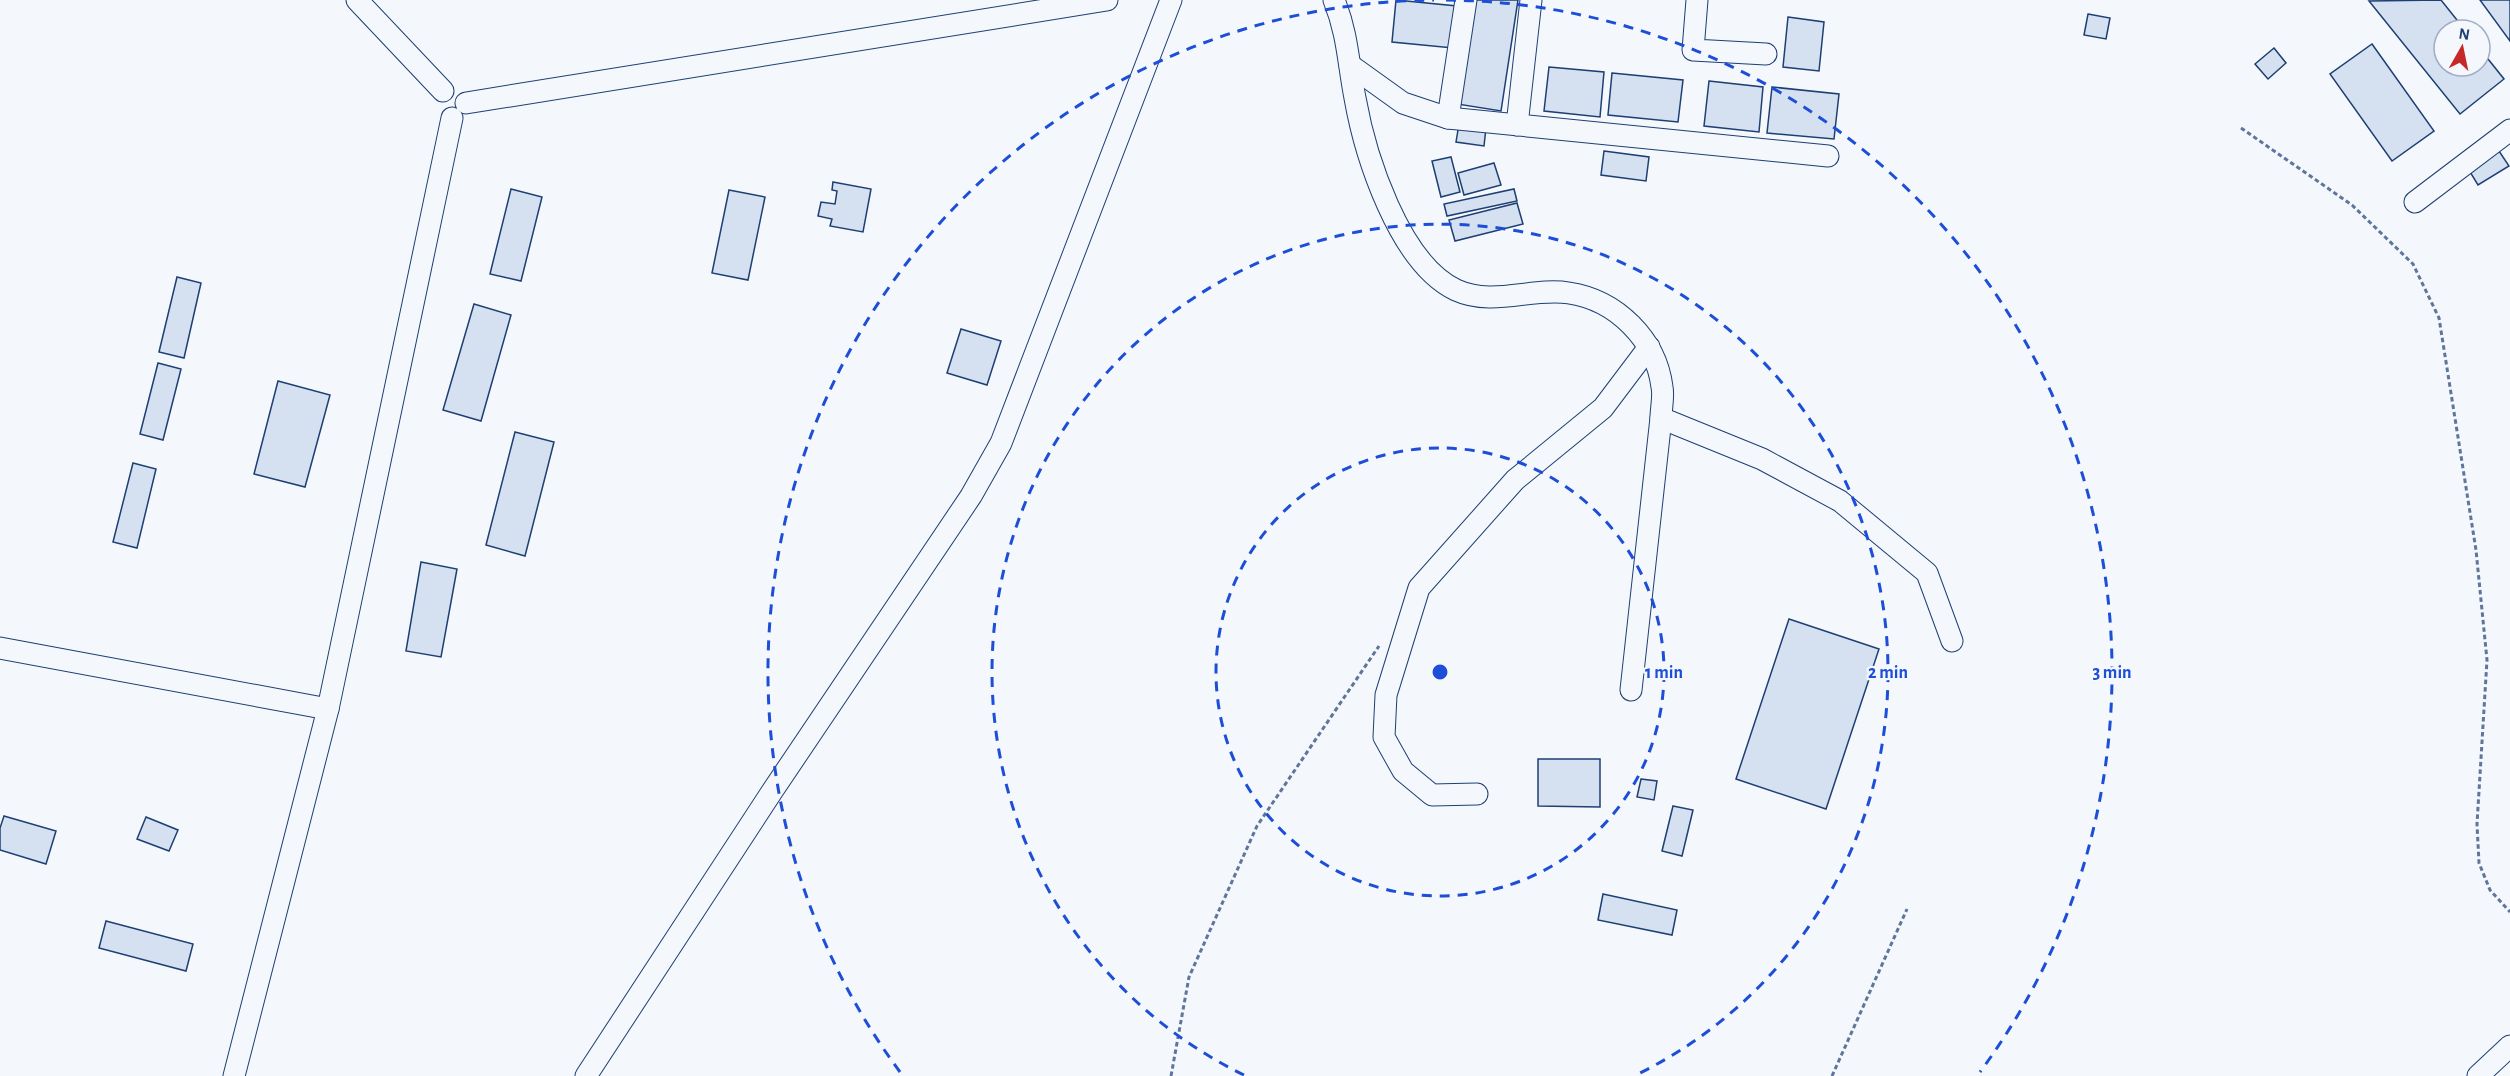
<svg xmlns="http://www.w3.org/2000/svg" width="2510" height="1076" font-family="'Alegreya Sans',sans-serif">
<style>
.building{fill:#d5e0f0;stroke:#1d3f73;stroke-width:1.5}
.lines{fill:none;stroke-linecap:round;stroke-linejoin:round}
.minor-casing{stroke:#1d3f73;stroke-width:23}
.path{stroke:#5e769c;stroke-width:3;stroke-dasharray:4.5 3;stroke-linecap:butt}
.minor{stroke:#f4f7fb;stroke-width:21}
.ring{fill:none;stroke:#1d4ed8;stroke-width:3;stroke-dasharray:10 8}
.centre{fill:#1d4ed8;stroke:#f4f7fb;stroke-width:3}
.ring-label{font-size:18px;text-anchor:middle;font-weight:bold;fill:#1d4ed8;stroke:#f4f7fb;stroke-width:4.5;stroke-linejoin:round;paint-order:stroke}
</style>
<rect width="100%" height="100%" fill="#f4f7fb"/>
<g class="building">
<polygon points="1396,0 1457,6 1453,48 1392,42"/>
<polygon points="1473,0 1518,0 1501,111 1457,104"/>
<polygon points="2441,0 2465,30 2444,30 2444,66 2480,66 2480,49 2504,79 2460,114 2369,1"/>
<polygon points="2480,0 2510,0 2510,41"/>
<polygon points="2088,14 2110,18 2106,39 2084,35"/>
<polygon points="1788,17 1824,22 1819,71 1783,67"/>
<polygon points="2372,44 2434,131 2392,161 2330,74"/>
<polygon points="2274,48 2286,63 2268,79 2255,64"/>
<polygon points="1549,67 1604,72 1600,117 1544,111"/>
<polygon points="1612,73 1683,80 1678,122 1608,115"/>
<polygon points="1709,81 1763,87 1759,132 1704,126"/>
<polygon points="1772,87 1839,94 1834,139 1767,133"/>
<polygon points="1459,124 1486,128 1484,146 1456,142"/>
<polygon points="2497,148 2509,166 2478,185 2467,167"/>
<polygon points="1604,151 1649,157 1646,181 1601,175"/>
<polygon points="1451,157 1460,192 1441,197 1432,161"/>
<polygon points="1494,163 1501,185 1464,195 1458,173"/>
<polygon points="833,182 871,189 863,232 830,226 832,219 818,216 821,202 835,204 837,191 832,190"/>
<polygon points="511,189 542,197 521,281 490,274"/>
<polygon points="1514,189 1517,201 1447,216 1444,204"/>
<polygon points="729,190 765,197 748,280 712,273"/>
<polygon points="1517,203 1523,224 1455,241 1449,220"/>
<polygon points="177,277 201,283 184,358 159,352"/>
<polygon points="474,304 511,315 481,421 443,410"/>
<polygon points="961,329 1001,341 987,385 947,373"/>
<polygon points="158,363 181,369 163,440 140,434"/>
<polygon points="278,381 330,395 305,487 254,474"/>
<polygon points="515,432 554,442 525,556 486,545"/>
<polygon points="133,463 156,469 137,548 113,542"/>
<polygon points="421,562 457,569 441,657 406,651"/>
<polygon points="1789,619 1879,649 1826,809 1736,779"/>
<polygon points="1538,759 1600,759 1600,807 1538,806"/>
<polygon points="1641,779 1657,781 1654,800 1637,797"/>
<polygon points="1673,806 1693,810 1682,856 1662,851"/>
<polygon points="4,816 56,831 46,864 0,850 0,828"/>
<polygon points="146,817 178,830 169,851 137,839"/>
<polygon points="1603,894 1677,910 1672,935 1598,920"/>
<polygon points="106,921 193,944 186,971 99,948"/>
</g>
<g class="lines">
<g class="minor-casing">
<g id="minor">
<polyline points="357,0 443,91"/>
<path d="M1334 0C1348 35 1348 62 1355 98 1365 155 1399 263 1456 290 1493 307 1532 287 1569 293 1616 300 1656 339 1662 387 1664 396 1661 408 1661 418L1631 690"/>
<polyline points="1697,0 1693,50 1766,54"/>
<polyline points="1350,65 1403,103 1448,118 1828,156"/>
<polyline points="466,103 1107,0"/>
<polyline points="1448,118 1466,0"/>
<polyline points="1517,125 1531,0"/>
<polyline points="2415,202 2510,130"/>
<polyline points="1661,418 1762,459 1840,501 1927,573 1952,641"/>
<polyline points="0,648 328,709"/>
<polyline points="1477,794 1432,795 1403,771 1384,737 1386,695 1419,588 1515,480 1603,408 1649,347"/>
<polyline points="234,1076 328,709 452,118"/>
<polyline points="586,1076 773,790 971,496 1001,443 1171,0"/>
<polyline points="2478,1076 2510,1046"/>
</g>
</g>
<g class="path">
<polyline points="2241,128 2352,205 2413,264 2439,318 2476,550 2487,660 2477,824 2479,863 2490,890 2510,912"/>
<polyline points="1171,1076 1189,977 1257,826 1379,646"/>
<polyline points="1832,1076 1907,909"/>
</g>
<use href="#minor" class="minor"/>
</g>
<g class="ring">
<circle cx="1440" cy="672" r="224"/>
<path d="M1244 1075A448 448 0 1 1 1636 1075"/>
<path d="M900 1072A672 672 0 0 1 1434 0M1446 0A672 672 0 0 1 1980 1072"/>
</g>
<circle cx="1440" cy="672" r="9" class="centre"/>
<g class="ring-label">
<text x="1664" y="678">1 min</text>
<text x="1888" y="678">2 min</text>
<text x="2112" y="678">3 min</text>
</g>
<g transform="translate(2462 48) rotate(9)"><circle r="28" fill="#f4f7fb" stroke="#9eadc5" stroke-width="1.5"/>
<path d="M0-4.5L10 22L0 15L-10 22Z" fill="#c62828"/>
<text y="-9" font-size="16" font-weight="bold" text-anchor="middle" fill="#1d3f73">N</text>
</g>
</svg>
